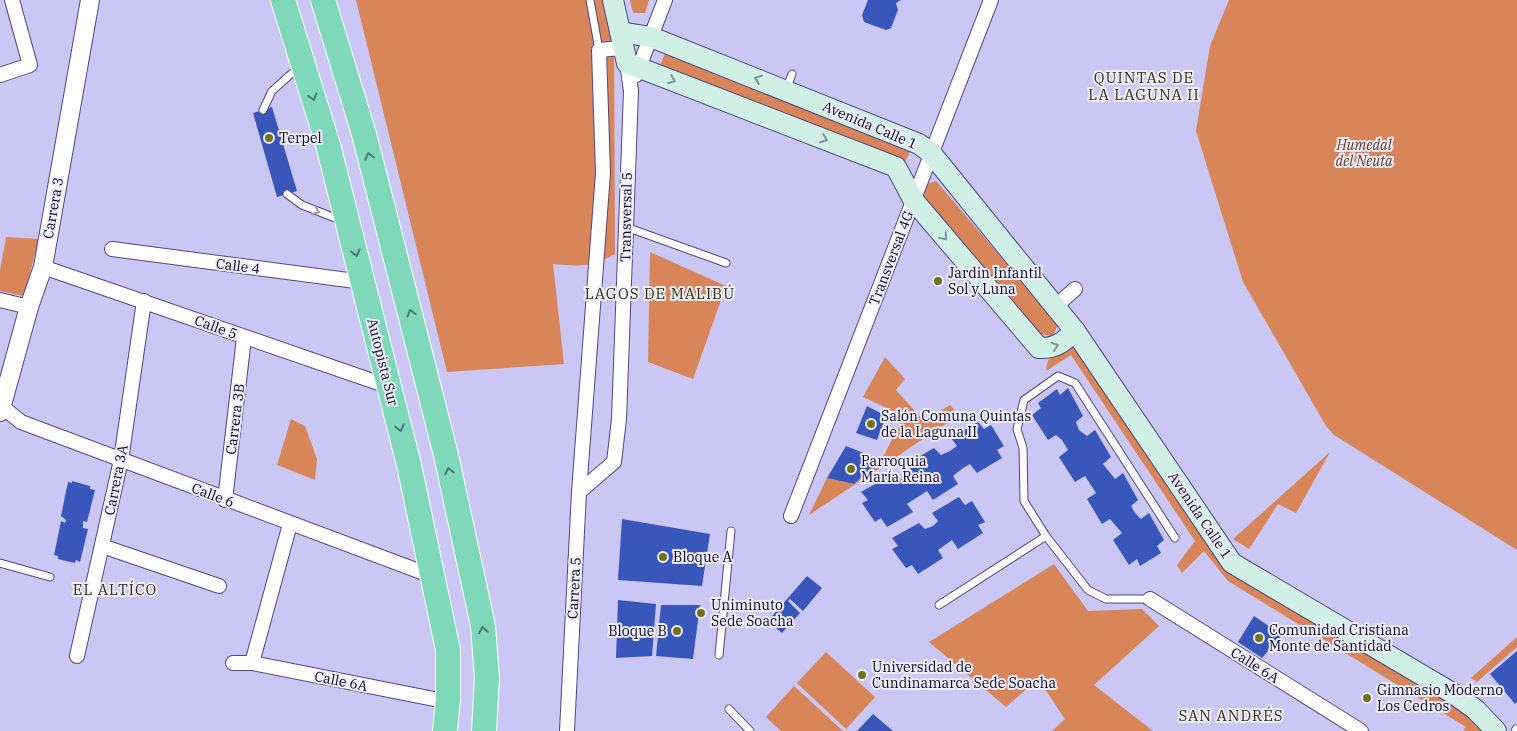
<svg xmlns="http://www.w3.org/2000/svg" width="1517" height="731" font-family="'IBM Plex Serif',serif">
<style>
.green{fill:#d78559}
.building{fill:#3956bb}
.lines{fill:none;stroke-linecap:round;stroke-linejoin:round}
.service-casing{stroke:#504687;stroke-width:9}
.minor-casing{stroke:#504687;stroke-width:16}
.tertiary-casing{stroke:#504687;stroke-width:20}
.secondary-casing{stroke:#504687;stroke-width:22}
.trunk-casing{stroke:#fff;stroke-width:26}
.service{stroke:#fff;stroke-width:7}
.minor{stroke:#fff;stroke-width:14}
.tertiary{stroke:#fff;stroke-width:18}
.secondary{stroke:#d0f0e5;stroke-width:20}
.trunk{stroke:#80d8ba;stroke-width:24}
.oneway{stroke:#829397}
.oneway2{stroke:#4c7a75}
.oneway3{stroke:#9e9ca6}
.poi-dot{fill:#747215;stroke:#ececfb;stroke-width:2}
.labels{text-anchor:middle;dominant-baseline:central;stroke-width:4;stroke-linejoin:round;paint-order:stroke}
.street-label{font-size:14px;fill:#0d0821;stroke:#ececfb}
.poi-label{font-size:14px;fill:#0d0821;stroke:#ececfb;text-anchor:start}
.park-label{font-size:14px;font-style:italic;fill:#65371d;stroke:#ececfb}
.neighbourhood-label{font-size:15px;letter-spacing:1px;fill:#35340a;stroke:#ececfb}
</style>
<rect width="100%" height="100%" fill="#cac7f4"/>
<g class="green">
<path d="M356 0H606L614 35 615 254C591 268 579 266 553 264L564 364 447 372Z"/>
<polygon points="630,0 649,0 645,13 633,13"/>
<polygon points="1229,0 1517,0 1517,550 1334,435 1326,426 1243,282 1196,131 1210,46"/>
<polygon points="665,54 910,152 905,162 660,65"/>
<polygon points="936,181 1058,324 1053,336 1039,334 923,196 927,184"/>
<polygon points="6,237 39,239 24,296 0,291 0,271"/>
<polygon points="650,252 726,286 693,379 648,362"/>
<polygon points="1075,345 1231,570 1467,710 1485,731 1463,731 1466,727 1228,581 1204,551 1182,573 1177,565 1195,541 1071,355 1046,371 1048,360"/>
<polygon points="885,357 905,379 896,390 924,421 950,405 959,415 809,515 827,478 854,484 881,461 904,416 863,397"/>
<polygon points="291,419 305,426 317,459 315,480 277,465"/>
<polygon points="1330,452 1296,513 1278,504 1249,549 1233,539"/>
<polygon points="1054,564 1088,611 1142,609 1159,626 1094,685 1153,731 1052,731 1065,719 1038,679 1006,707 929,642"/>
<polygon points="1517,637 1517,647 1477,682 1471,678"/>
<polygon points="826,652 875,697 846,729 797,683"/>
<polygon points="794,686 843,731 781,731 766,717"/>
</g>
<g class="building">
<polygon points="868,0 901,0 896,3 898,10 891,28 886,30 864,22 862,15"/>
<polygon points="272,107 297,191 277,197 253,113"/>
<polygon points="1068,388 1083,416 1076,422 1079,430 1087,436 1095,430 1111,457 1103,464 1115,479 1123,473 1138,500 1131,506 1135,513 1141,519 1149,513 1164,540 1157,546 1161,553 1140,566 1137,559 1129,565 1113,540 1122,533 1110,519 1102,524 1087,499 1096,493 1085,476 1075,482 1059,457 1068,450 1062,440 1056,435 1048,440 1032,415 1041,408 1038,403 1057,389 1060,395"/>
<polygon points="867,406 886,416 877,440 856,433"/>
<polygon points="978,422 984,429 991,425 1004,446 997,450 1002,458 977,473 970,464 963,468 953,476 958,484 933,500 927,491 907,504 913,512 887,527 881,518 875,522 862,503 868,500 861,492 889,476 895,483 905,477 913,472 907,464 934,448 941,455 950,451 957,446 951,438"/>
<polygon points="846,446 881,460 854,484 827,478"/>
<polygon points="72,481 90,486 90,489 95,490 87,522 83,521 83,528 88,529 80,562 76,560 75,563 58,559 58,556 54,555 61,521 65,523 66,520 61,516 68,482 72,483"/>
<polygon points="959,497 965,505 972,501 985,522 978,525 983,533 958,549 952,540 938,550 943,558 918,574 912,565 906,568 892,549 898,546 892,538 919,523 925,529 933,526 938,521 932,513"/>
<polygon points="622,519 710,534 702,586 618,580"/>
<polygon points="807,576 822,588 803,611 790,599 788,601 800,613 782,633 768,621"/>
<polygon points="618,600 656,604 652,656 616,658"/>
<polygon points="661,605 700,605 693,659 656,656"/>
<polygon points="1254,616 1282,635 1262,658 1238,642"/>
<polygon points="1517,651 1517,702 1515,704 1490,674"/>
<polygon points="873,714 893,731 857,731"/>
</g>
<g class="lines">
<g class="service-casing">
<g id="service">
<polyline points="590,0 599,50"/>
<polyline points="786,90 792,74"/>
<polyline points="263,110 272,91 300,66"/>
<polyline points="287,194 302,205 343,221"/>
<polyline points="626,227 726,263"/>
<polyline points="0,563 50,577"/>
<polyline points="1150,599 1106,599 1088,590 1046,536 1024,501 1023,448 1017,429 1024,400 1058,376 1075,383 1175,538"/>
<polyline points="939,605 1046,536"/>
<polyline points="719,655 731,531"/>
<polyline points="729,709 750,731"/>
<polyline points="1515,731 1516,729"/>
</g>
</g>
<g class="minor-casing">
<g id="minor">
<polyline points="0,75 30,65 12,0"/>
<polyline points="636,75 665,0"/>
<polyline points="112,249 363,282"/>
<polyline points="43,267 390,387"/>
<polyline points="0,300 29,307"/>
<polyline points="1056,306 1075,289"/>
<polyline points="0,405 21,422 432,576"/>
<polyline points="579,492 603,173 599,50 622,48"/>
<polyline points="225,500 244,338"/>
<polyline points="791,516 991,0"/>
<polyline points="102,546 219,586"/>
<polyline points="1150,599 1361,731"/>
<polyline points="77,656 121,460 144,301"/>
<polyline points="233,663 252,663 434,699 448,699"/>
<polyline points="252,663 290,524"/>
<polyline points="567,731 579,492 614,462 619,419 631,91 627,63"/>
</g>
</g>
<g class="tertiary-casing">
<polyline id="tertiary" points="0,412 29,307 43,267 90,0"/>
</g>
<g class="secondary-casing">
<g id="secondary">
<path d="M613 0 627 63 896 167 914 201 1039 348C1056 349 1063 342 1075 331"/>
<polyline points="620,32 651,37 919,144 931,153 1075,331 1232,563 1454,694 1476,710 1496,731"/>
</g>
</g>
<g class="trunk-casing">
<g id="trunk">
<polyline points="283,0 328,145 409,465 448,650 448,699 445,731"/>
<polyline points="323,0 364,134 446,455 483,626 487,678 484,731"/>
</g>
</g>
<use href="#service" class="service"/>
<use href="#minor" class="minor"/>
<use href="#tertiary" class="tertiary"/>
<use href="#secondary" class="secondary"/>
<use href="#trunk" class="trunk"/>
</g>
<defs><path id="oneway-chevron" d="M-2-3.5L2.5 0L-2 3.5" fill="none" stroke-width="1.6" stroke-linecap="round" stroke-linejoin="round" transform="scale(1.25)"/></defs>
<g class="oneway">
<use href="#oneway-chevron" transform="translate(758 79) rotate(-159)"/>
<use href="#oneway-chevron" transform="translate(672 80) rotate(21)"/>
<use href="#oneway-chevron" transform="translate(824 139) rotate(21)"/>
<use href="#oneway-chevron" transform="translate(944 237) rotate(50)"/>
<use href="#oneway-chevron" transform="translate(1055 346) rotate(-19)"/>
</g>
<g class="oneway2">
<use href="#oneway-chevron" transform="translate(313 97) rotate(73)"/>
<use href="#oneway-chevron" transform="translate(369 156) rotate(-104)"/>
<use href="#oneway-chevron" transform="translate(356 253) rotate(76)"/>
<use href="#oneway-chevron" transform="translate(411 313) rotate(-105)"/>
<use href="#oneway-chevron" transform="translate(400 428) rotate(76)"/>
<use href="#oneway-chevron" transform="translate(449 471) rotate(-102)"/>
<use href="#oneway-chevron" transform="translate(483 630) rotate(-99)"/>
</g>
<use class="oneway3" href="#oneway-chevron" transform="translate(316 211) rotate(21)"/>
<g class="poi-dot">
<circle cx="269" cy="138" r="5"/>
<circle cx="938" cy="281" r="5"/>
<circle cx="871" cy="424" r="5"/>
<circle cx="851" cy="469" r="5"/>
<circle cx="663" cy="557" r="5"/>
<circle cx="701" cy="613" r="5"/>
<circle cx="677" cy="631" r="5"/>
<circle cx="1259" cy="638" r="5"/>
<circle cx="862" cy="675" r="5"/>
<circle cx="1367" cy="698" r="5"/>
</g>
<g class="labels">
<g class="street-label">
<text transform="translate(870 125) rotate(23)">Avenida Calle 1</text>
<text transform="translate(53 208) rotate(-80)">Carrera 3</text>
<text transform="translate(626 217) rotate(-89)">Transversal 5</text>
<text transform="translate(891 258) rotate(-69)">Transversal 4G</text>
<text transform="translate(238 266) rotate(7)">Calle 4</text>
<text transform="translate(216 327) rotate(20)">Calle 5</text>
<text transform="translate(383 362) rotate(76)">Autopista Sur</text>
<text transform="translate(235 419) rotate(-83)">Carrera 3B</text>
<text transform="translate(116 480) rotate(-79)">Carrera 3A</text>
<text transform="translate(213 495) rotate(21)">Calle 6</text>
<text transform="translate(1200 515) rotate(56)">Avenida Calle 1</text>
<text transform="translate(574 588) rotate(-87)">Carrera 5</text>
<text transform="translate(1255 665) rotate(32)">Calle 6A</text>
<text transform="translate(341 681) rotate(11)">Calle 6A</text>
</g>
<g class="poi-label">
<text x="279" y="138">Terpel</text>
<text x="948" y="273">Jardin Infantil<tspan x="948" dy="16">Sol y Luna</tspan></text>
<text x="881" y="416">Salón Comuna Quintas<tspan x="881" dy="16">de la Laguna II</tspan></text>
<text x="861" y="461">Parroquia<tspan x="861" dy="16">María Reina</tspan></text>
<text x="673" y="557">Bloque A</text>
<text x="711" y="605">Uniminuto<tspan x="711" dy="16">Sede Soacha</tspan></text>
<text x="1269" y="630">Comunidad Cristiana<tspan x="1269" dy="16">Monte de Santidad</tspan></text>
<text x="667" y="631" text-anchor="end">Bloque B</text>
<text x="872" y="667">Universidad de<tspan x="872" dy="16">Cundinamarca Sede Soacha</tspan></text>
<text x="1377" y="690">Gimnasio Moderno<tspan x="1377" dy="16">Los Cedros</tspan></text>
</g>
<g class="park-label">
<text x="1364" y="145">Humedal<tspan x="1364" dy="16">del Neuta</tspan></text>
</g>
<g class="neighbourhood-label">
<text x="1144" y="77">QUINTAS DE<tspan x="1144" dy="17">LA LAGUNA II</tspan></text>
<text x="660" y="293">LAGOS DE MALIBÚ</text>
<text x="115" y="589">EL ALTÍCO</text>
<text x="1231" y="715">SAN ANDRÉS</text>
</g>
</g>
</svg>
